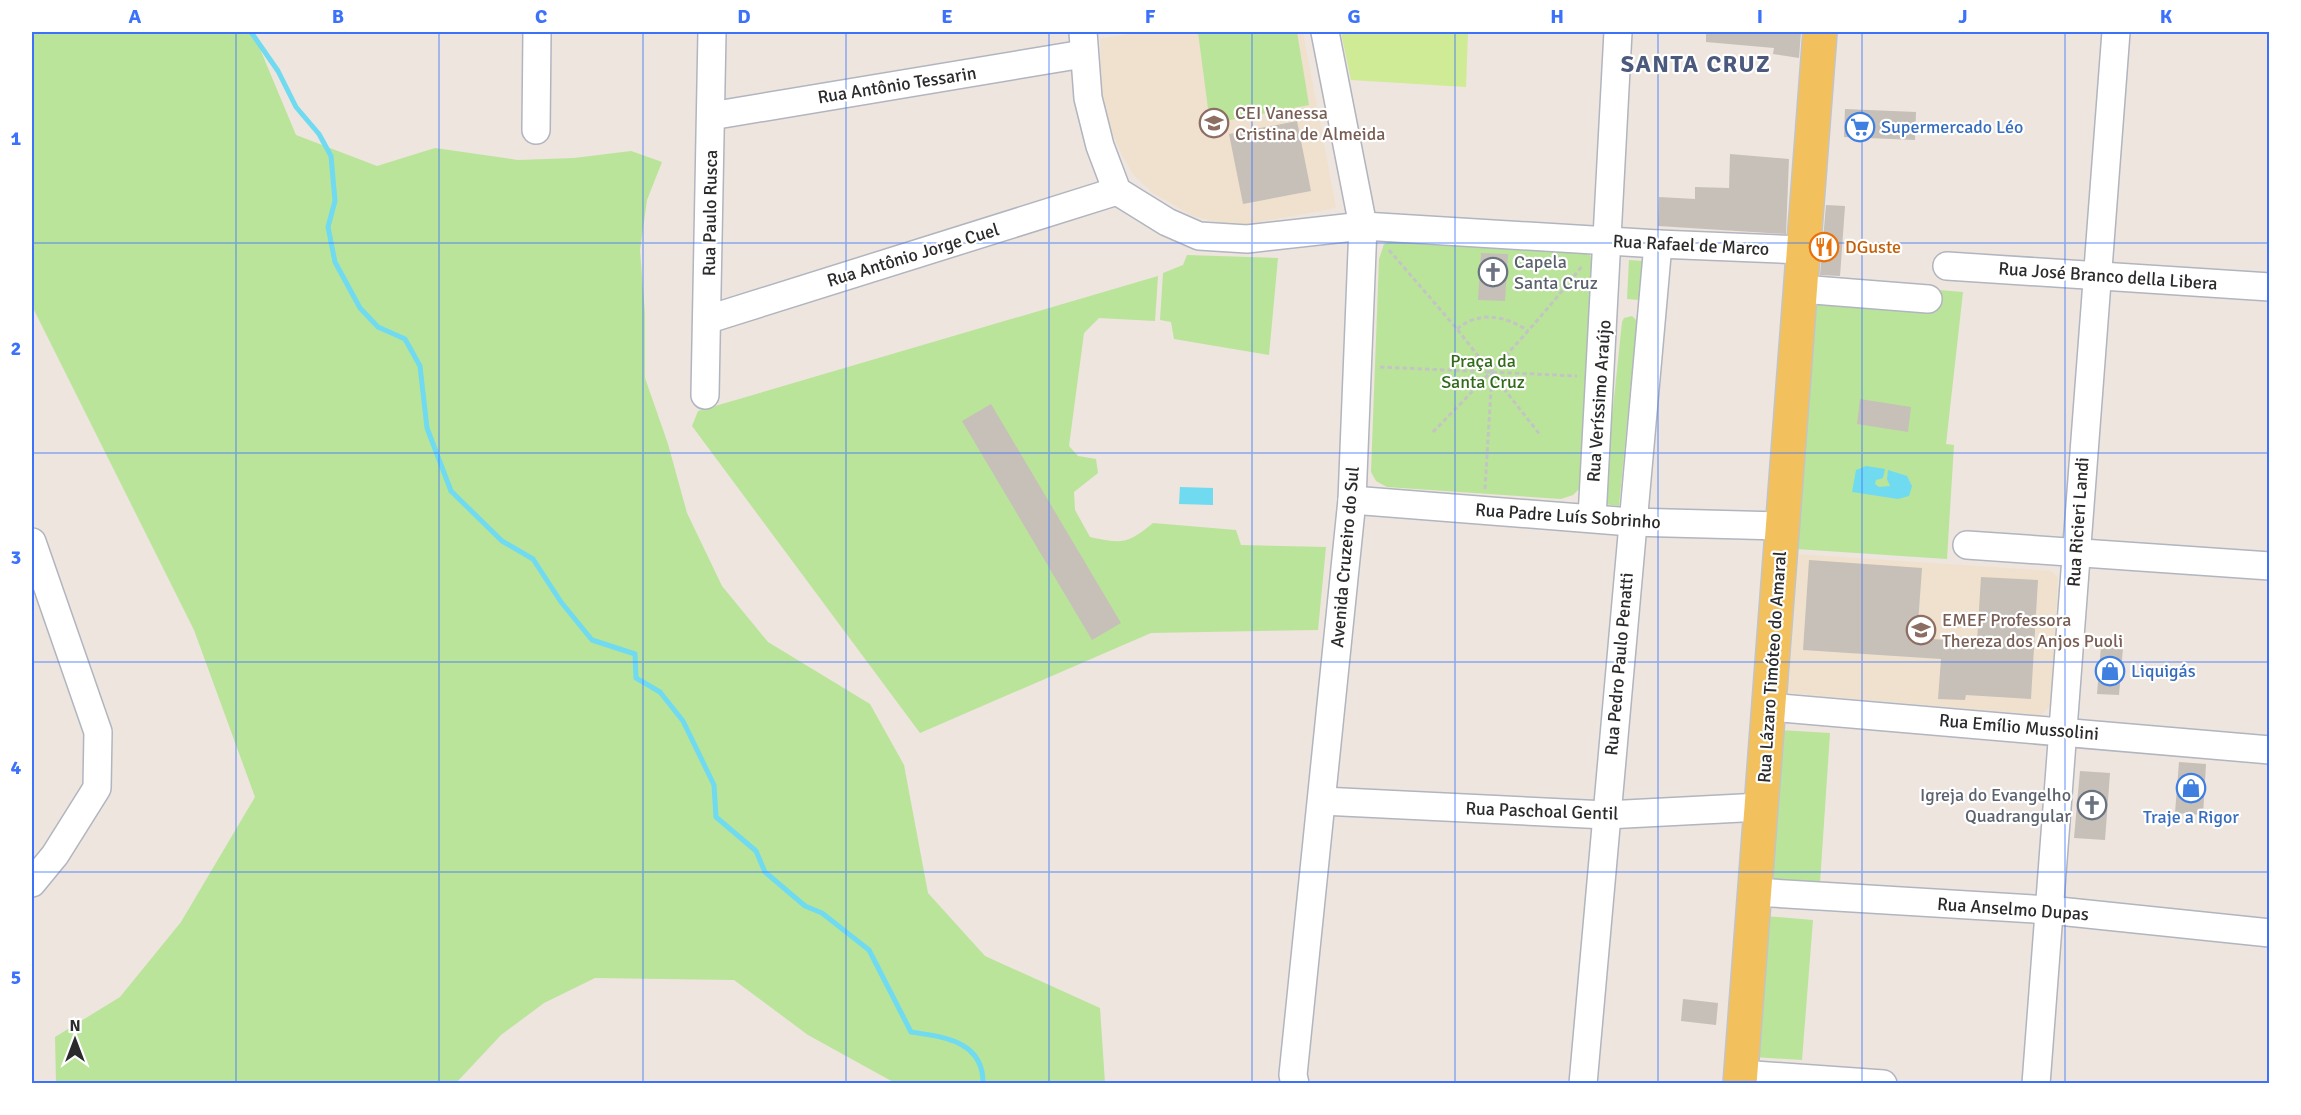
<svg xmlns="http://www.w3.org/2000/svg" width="2301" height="1115" font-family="Signika,sans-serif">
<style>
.education{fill:#efe1cd}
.green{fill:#bae49a}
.pitch{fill:#cfeb95}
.water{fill:#70daf0}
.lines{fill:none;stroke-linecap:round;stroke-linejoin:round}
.stream{stroke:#70daf0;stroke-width:5}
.building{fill:#c6c0b9}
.minor-casing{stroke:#b1b5bf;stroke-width:30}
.major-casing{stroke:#c4c4c4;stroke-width:36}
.path{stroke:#c4c4c4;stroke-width:3;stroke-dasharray:4.5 3;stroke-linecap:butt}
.minor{stroke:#fff;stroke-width:27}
.major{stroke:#f2c15e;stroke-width:33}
.grid{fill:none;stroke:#3c72fb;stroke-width:1.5;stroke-opacity:0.55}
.labels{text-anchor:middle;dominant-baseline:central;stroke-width:4.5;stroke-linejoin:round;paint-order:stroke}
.street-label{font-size:18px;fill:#2b2b2b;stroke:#fff}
.education-label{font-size:18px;fill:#785e54;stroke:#fff;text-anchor:start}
.shop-label{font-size:18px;fill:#366cbe;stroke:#fff;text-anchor:start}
.food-label{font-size:18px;fill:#c56008;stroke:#fff;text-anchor:start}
.worship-label{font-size:18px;fill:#5b616d;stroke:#fff;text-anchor:start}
.park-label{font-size:18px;fill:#326a1a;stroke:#fff}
.district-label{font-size:24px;font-weight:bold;letter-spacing:1.5px;fill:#4b597d;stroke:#fff}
.neatline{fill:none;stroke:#3c72fb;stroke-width:2}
.grid-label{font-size:20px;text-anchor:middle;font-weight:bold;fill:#3c72fb}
</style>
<rect width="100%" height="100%" fill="#ede5de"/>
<g class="education">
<polygon points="1140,32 1303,32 1336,208 1243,225 1224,224 1193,216 1153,193 1133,174 1122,155 1104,114 1102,93 1100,39"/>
<polygon points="1795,554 2051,571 2058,577 2051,705 2041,715 1790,693 1783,683"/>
</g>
<g class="green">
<polygon points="32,32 253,32 296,135 377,166 435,148 518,160 574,158 631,151 662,162 647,200 640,250 645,313 645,378 668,444 687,513 722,586 768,642 870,704 904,765 928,893 985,956 1100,1008 1105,1083 895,1083 808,1035 734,980 595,978 544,1003 501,1035 456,1083 56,1083 55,1037 120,997 181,922 255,797 194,630 32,306"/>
<polygon points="1198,32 1297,32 1309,105 1210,124"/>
<polygon points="1399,238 1578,251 1590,255 1595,266 1582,486 1573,495 1561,499 1387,487 1376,481 1371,472 1379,259 1384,244"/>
<polygon points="1187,255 1278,258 1269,355 1174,339 1171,322 1160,320 1163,273 1183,265"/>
<polygon points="1629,260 1643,261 1640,300 1627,299"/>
<path d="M1158 276 1155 321 1099 318 1084 333 1069 446 1078 456 1096 459 1098 473 1074 492 1075 510 1090 537C1122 544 1128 544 1153 523L1236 530 1241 545 1326 547 1318 630 1151 633 920 733 692 426 698 411Z"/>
<polygon points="1819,280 1963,292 1946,444 1954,445 1947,559 1796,549"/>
<polygon points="1632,316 1637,321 1619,506 1603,504 1622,322 1624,318"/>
<polygon points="1780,730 1830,733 1820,883 1770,880"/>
<polygon points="1765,916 1813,920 1802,1060 1754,1057"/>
</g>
<polygon class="pitch" points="1341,32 1468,32 1466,87 1351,80"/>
<g class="water">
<polygon points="1866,466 1885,469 1883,478 1876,480 1875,484 1879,487 1890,486 1887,479 1888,470 1907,476 1912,486 1909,496 1898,499 1852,492 1856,470"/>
<polygon points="1180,487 1213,488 1213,505 1179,504"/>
</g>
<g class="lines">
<path class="stream" d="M251 32 278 71 296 107 319 134 331 156 335 201 328 227 335 262 360 308 378 327 405 339 420 366 427 428 451 491 502 541 533 559 561 602 592 640 635 654 636 678 660 692 683 721 714 785 716 817 756 851 765 872 805 906 822 913 869 950 911 1032C944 1037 984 1041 983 1084"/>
</g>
<g class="building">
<polygon points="1706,32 1801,32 1799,58 1773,54 1774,48 1706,42"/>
<polygon points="1845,109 1916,112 1915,140 1844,137"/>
<polygon points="1297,121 1311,191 1243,204 1229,134"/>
<polygon points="1730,154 1789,159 1786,234 1658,226 1659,197 1695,199 1695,187 1729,188"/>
<polygon points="1826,205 1845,206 1840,276 1820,275"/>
<polygon points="1481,253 1508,254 1505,301 1478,300"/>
<polygon points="1860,399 1911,407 1908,432 1857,424"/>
<polygon points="991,404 1121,623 1092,640 962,421"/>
<polygon points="1809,560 1922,568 1917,638 1977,642 1981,577 2038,580 2031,699 1966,695 1965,700 1938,699 1941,659 1803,650"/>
<polygon points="2101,646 2123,648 2119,695 2097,694"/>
<polygon points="2179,762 2206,764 2203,815 2175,813"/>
<polygon points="2080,771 2110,773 2105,840 2074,838"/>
<polygon points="1683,999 1718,1003 1716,1025 1681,1021"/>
</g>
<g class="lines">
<g class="minor-casing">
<g id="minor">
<polyline points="1083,32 1088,98 1100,146 1117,191 1167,222 1199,236 1247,239 1363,226 1658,244 1803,250"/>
<polyline points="711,116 1083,54"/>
<polyline points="536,130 537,32"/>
<polyline points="1947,266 2270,287"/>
<polyline points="1801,289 1928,299"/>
<polyline points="709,319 1117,191"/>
<polyline points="705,395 712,32"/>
<polyline points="1352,500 1631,522 1783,526"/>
<polyline points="1592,518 1618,32"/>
<polyline points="32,542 98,732 97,788 55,855 32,883"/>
<polyline points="1967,545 2270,566"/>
<polyline points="1769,707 2270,750"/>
<polyline points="1322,801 1606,815 1761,807"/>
<polyline points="1755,892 2049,910 2270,933"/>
<polyline points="1740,1074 1883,1084"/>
<polyline points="1295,1084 1293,1075 1352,500 1363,226 1325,32"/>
<polyline points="1583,1084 1658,244"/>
<path d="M2036 1084C2063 733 2088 382 2116 32"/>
</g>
</g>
<g class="major-casing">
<polyline id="major" points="1740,1084 1820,32"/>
</g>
<g class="path">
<polyline points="1389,250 1457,329 1541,436"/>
<path d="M1457 329C1480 310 1506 316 1528 331"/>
<polyline points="1380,367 1577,376"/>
<path d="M1433 432C1485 379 1536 325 1582 266"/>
<polyline points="1485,489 1492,373"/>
</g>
<use href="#minor" class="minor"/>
<use href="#major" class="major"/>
</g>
<path class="grid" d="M236 32V1084M439 32V1084M643 32V1084M846 32V1084M1049 32V1084M1252 32V1084M1455 32V1084M1658 32V1084M1862 32V1084M2065 32V1084M32 243H2270M32 453H2270M32 662H2270M32 872H2270"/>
<defs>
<g id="school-ring" transform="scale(1.5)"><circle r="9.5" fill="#fff" stroke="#8d6e63" stroke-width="1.5"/><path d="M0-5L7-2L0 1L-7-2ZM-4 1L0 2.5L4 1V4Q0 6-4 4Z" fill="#8d6e63"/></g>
<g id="supermarket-ring" transform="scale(1.5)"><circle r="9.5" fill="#fff" stroke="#3f7fe0" stroke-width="1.5"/><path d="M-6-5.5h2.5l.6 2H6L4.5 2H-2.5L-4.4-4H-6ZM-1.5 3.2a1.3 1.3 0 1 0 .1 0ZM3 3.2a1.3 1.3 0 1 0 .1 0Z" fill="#3f7fe0"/></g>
<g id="restaurant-ring" transform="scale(1.5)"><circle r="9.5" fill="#fff" stroke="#e8710a" stroke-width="1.5"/><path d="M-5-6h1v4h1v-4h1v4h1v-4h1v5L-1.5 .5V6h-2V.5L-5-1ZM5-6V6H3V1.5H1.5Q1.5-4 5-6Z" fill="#e8710a"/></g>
<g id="church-ring" transform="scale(1.5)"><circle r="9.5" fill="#fff" stroke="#6b7280" stroke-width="1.5"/><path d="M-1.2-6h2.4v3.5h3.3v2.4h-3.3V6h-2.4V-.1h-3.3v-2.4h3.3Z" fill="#6b7280"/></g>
<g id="shop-ring" transform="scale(1.5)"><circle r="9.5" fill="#fff" stroke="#3f7fe0" stroke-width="1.5"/><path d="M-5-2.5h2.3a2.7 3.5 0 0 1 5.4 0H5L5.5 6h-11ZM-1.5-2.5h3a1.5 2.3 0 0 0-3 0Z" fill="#3f7fe0"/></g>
</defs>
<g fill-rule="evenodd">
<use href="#school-ring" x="1214" y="123"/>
<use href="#supermarket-ring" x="1860" y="127"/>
<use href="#restaurant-ring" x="1824" y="247"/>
<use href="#church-ring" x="1493" y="272"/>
<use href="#school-ring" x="1921" y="630"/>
<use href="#shop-ring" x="2110" y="671"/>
<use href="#shop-ring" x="2191" y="788"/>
<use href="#church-ring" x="2092" y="805"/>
</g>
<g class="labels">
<g class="street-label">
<text transform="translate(897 85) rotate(-9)">Rua Antônio Tessarin</text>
<text transform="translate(710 213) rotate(-89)">Rua Paulo Rusca</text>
<text transform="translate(1691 245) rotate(3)">Rua Rafael de Marco</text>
<text transform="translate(913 255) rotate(-17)">Rua Antônio Jorge Cuel</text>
<text transform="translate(2108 276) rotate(4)">Rua José Branco della Libera</text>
<text transform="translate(1599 401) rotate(-86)">Rua Veríssimo Araújo</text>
<text transform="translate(1568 516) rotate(4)">Rua Padre Luís Sobrinho</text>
<text transform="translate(2078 522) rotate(-86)">Rua Ricieri Landi</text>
<text transform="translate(1345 557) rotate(-85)">Avenida Cruzeiro do Sul</text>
<text transform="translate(1619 664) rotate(-85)">Rua Pedro Paulo Penatti</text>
<text transform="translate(1772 667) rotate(-86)">Rua Lázaro Timóteo do Amaral</text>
<text transform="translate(2019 727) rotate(5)">Rua Emílio Mussolini</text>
<text transform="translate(1542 811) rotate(2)">Rua Paschoal Gentil</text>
<text transform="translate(2013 909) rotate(4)">Rua Anselmo Dupas</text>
</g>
<g class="education-label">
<text x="1235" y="113">CEI Vanessa<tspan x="1235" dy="21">Cristina de Almeida</tspan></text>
<text x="1942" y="620">EMEF Professora<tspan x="1942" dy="21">Thereza dos Anjos Puoli</tspan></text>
</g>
<g class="shop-label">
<text x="1881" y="127">Supermercado Léo</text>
<text x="2131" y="671">Liquigás</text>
<text x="2191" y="817" text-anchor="middle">Traje a Rigor</text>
</g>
<g class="food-label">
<text x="1845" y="247">DGuste</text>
</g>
<g class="worship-label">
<text x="1514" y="262">Capela<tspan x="1514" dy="21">Santa Cruz</tspan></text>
<text x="2071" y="795" text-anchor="end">Igreja do Evangelho<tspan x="2071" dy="21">Quadrangular</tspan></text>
</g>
<g class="park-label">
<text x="1483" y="361">Praça da<tspan x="1483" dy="21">Santa Cruz</tspan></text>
</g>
<g class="district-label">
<text x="1696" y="64">SANTA CRUZ</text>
</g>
</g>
<rect width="2301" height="1115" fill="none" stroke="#ffffff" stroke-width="66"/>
<g transform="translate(75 1040)" stroke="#ffffff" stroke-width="4.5" paint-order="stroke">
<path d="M0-4.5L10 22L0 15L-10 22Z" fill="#2b2b2b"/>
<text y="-9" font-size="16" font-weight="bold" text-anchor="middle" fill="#2b2b2b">N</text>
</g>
<rect x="33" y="33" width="2235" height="1049" class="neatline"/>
<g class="grid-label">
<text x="135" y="23">A</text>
<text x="338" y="23">B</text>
<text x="541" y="23">C</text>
<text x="744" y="23">D</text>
<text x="947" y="23">E</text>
<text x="1150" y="23">F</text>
<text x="1354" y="23">G</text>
<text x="1557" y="23">H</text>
<text x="1760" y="23">I</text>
<text x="1963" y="23">J</text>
<text x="2166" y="23">K</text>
<text x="16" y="145">1</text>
<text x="16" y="355">2</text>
<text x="16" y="564">3</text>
<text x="16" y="774">4</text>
<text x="16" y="984">5</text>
</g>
</svg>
